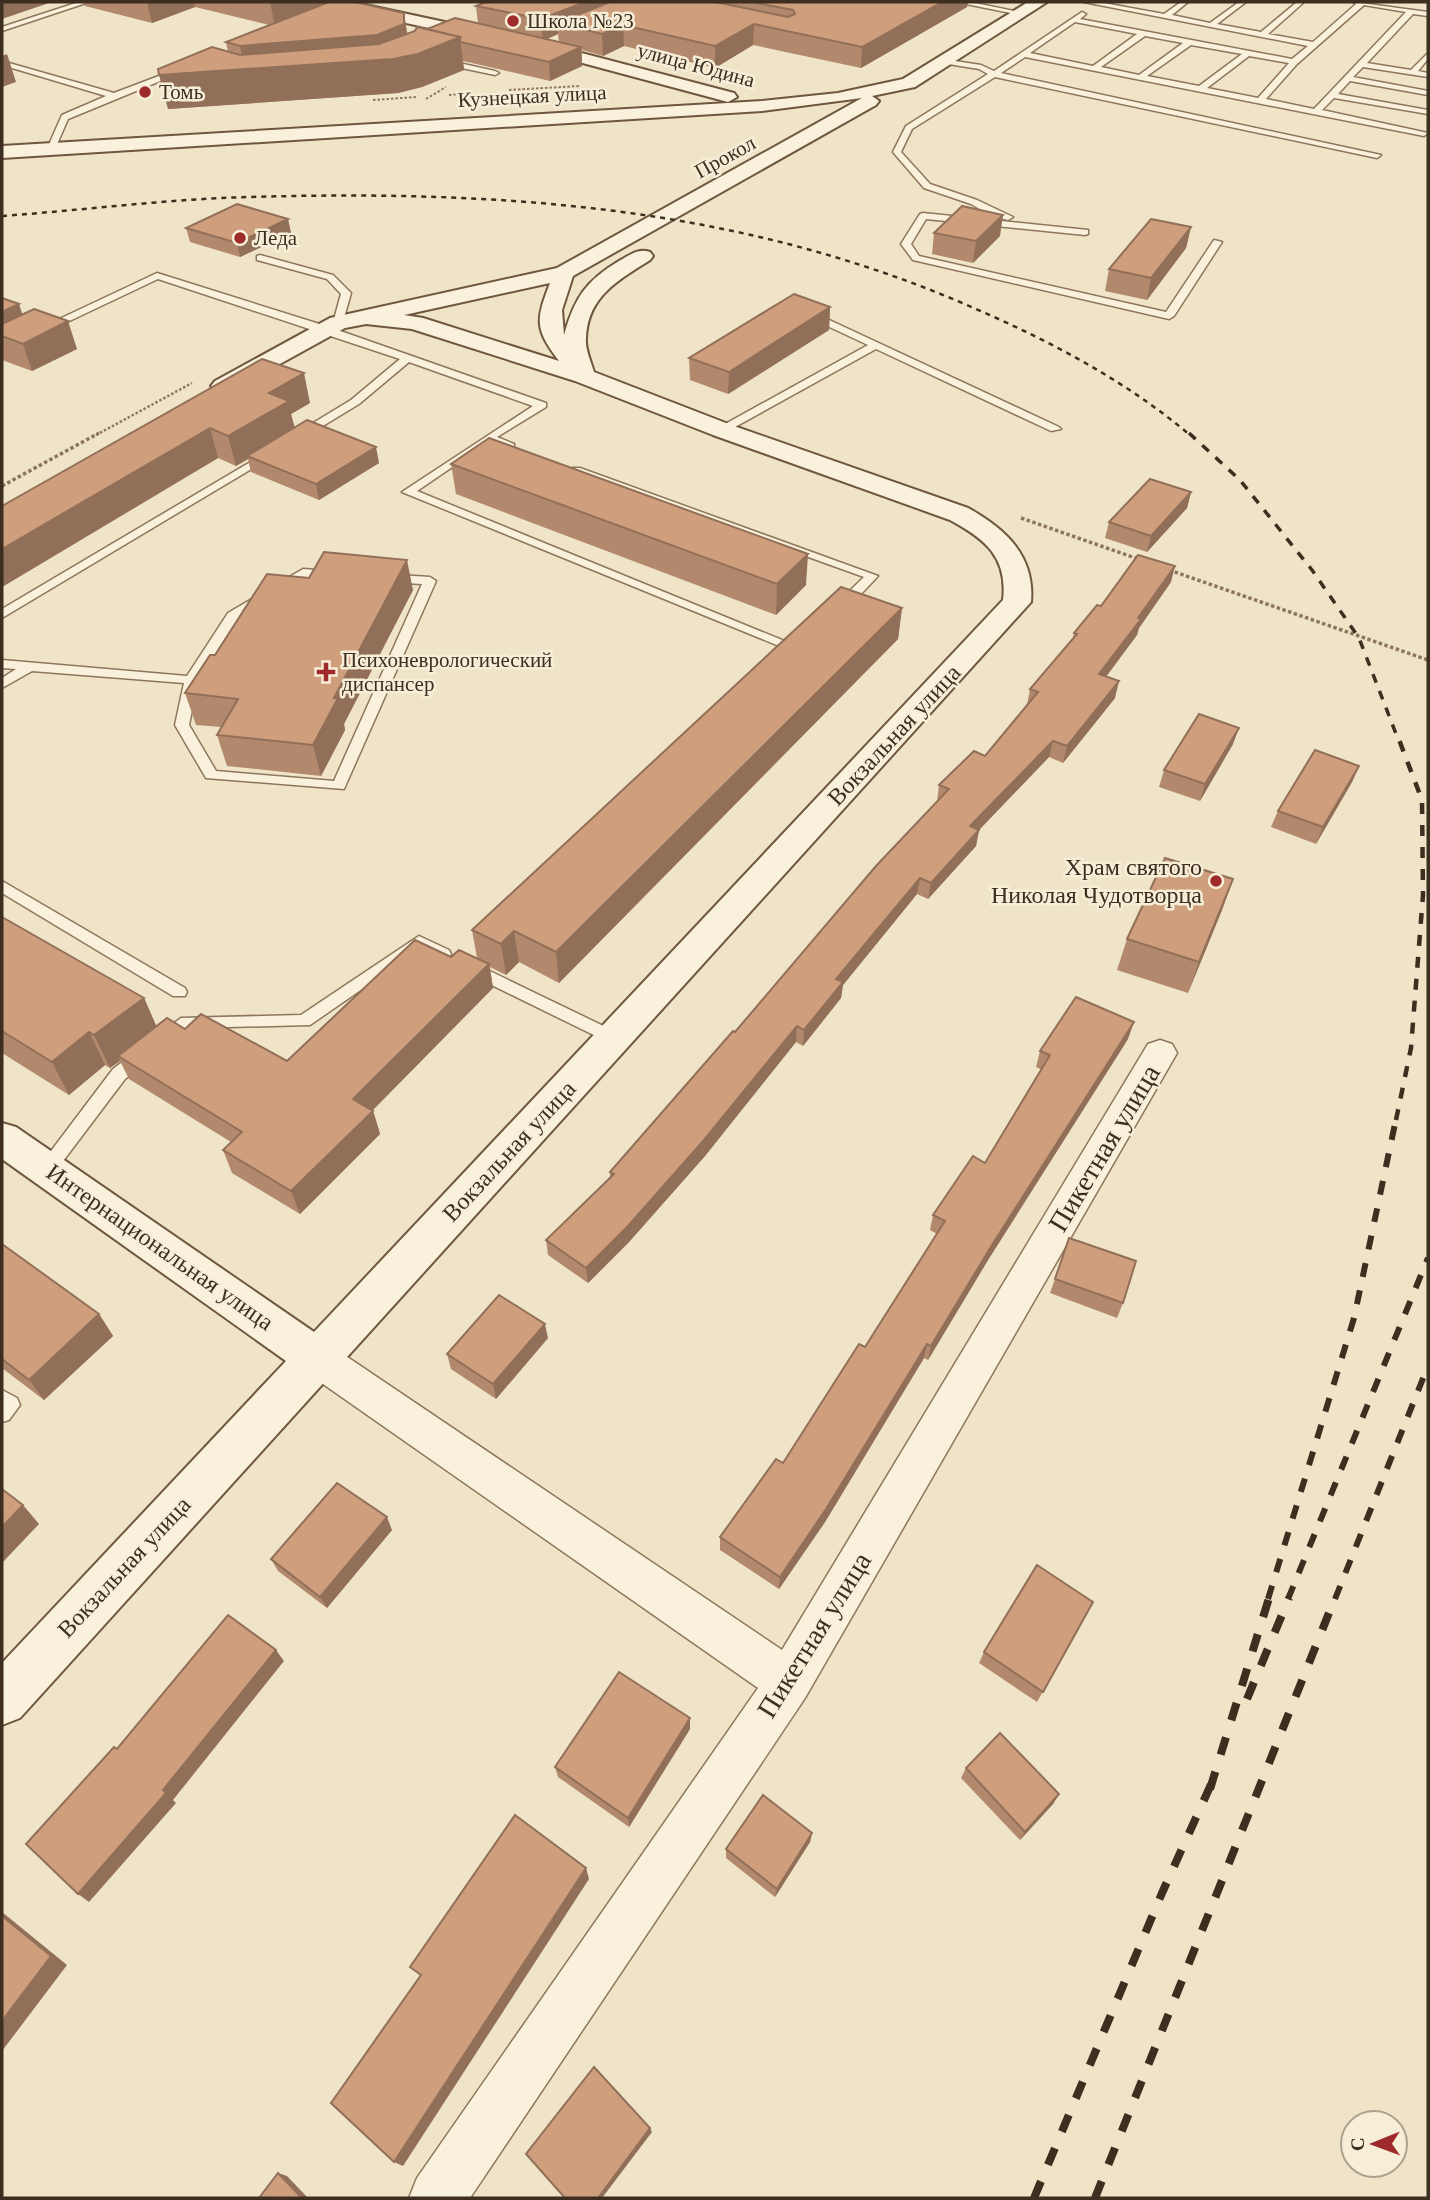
<svg xmlns="http://www.w3.org/2000/svg" width="1430" height="2200" font-family="Georgia,serif">
<style>
.lines{fill:none;stroke-linecap:round;stroke-linejoin:round}
.lane-casing{stroke:#8d765c;stroke-width:3}
.street-casing{stroke:#8d765c;stroke-width:3}
.secondary-casing{stroke:#6f573f;stroke-width:4}
.path-far2{stroke:#8d765c;stroke-width:2;stroke-dasharray:2.5 2;stroke-linecap:butt}
.path-far1{stroke:#8d765c;stroke-width:2.5;stroke-dasharray:2.5 2;stroke-linecap:butt}
.path{stroke:#8d765c;stroke-width:3.5;stroke-dasharray:3.5 2.5;stroke-linecap:butt}
.lane{fill:#faf1dc;fill-rule:evenodd}
.street{fill:#faf1dc;fill-rule:evenodd}
.secondary{fill:#faf1dc;fill-rule:evenodd}
.rail-far4{stroke:#3d2e20;stroke-width:2.5;stroke-dasharray:5 5;stroke-linecap:butt}
.rail-far3{stroke:#3d2e20;stroke-width:3.5;stroke-dasharray:9 9;stroke-linecap:butt}
.rail-far2{stroke:#3d2e20;stroke-width:4.5;stroke-dasharray:11 11;stroke-linecap:butt}
.rail-far1{stroke:#3d2e20;stroke-width:6;stroke-dasharray:14 14;stroke-linecap:butt}
.rail{stroke:#3d2e20;stroke-width:8;stroke-dasharray:18 18;stroke-linecap:butt}
.wall{fill:#b2896c;fill-rule:evenodd}
.shaded-wall{fill:#916f58}
.building{fill:#cf9f7d;stroke:#916f58;stroke-width:2}
.poi-dot{fill:#9e2a2b;stroke:#f7eed8;stroke-width:2.5}
.labels{text-anchor:middle;dominant-baseline:central;stroke-width:5;stroke-linejoin:round;paint-order:stroke}
.far-poi-label{font-size:21px;fill:#3d2e20;stroke:#f7eed8;text-anchor:start}
.far-street-label{font-size:21px;fill:#3d2e20;stroke:#f7eed8}
.street-label{font-size:24px;fill:#3d2e20;stroke:#f7eed8}
.poi-label{font-size:24px;fill:#3d2e20;stroke:#f7eed8;text-anchor:end}
.near-street-label{font-size:28px;fill:#3d2e20;stroke:#f7eed8}
</style>
<rect width="100%" height="100%" fill="#f0e4c8"/>
<g class="lines">
<g class="lane-casing">
<g id="lane">
<polygon points="79,2 89,2 2,31 2,27"/>
<polygon points="956,2 970,2 1024,13 1020,15"/>
<path d="M1084 2H1098L1164 14 1181 2H1188L1172 15 1210 23 1239 2H1246L1217 24 1261 32 1297 2H1304L1268 34 1313 42 1356 4 1353 2 1428 12V16L1413 14 1367 63 1411 70 1428 53V59L1418 71 1428 73V77L1363 67 1353 77 1428 91V95L1350 81 1338 94 1428 110V114L1334 98 1322 110 1428 133 1424 136 1025 57 1001 73 1381 155 1377 158 995 77 912 129 901 152 930 184 977 200 1013 217 1008 220 992 216 971 204 924 188 893 152 906 126 988 74 979 69 942 63V59L981 65 994 71 1082 12 1086 14 1080 19 1292 59 1308 46ZM1364 5 1406 12 1314 109 1266 99 1297 64ZM1075 22 1137 34 1093 66 1030 53ZM1145 36 1183 43 1139 75 1101 67ZM1191 45 1242 54 1199 86 1147 76ZM1249 56 1289 63 1258 98 1207 88Z"/>
<polygon points="441,59 495,71 499,73 495,75 438,63"/>
<polygon points="2,61 114,93 180,68 187,70 68,119 55,149 51,152 47,149 62,115 106,96 2,65"/>
<polygon points="923,213 1088,230 1088,234 1085,235 926,219 911,244 919,256 1166,312 1214,240 1222,242 1174,316 1169,319 913,260 901,244 920,214"/>
<polygon points="260,255 333,275 351,293 342,325 333,323 341,294 327,279 257,260 257,256"/>
<polygon points="157,273 329,327 546,403 546,407 497,437 514,444 514,448 489,442 417,491 804,649 799,655 789,655 789,650 402,492 533,406 409,362 359,404 303,438 295,438 295,434 351,400 400,359 158,279 2,353 2,346"/>
<polygon points="810,311 1059,427 1061,429 1051,431 876,349 726,432 718,432 718,428 868,345 806,316 805,314"/>
<polygon points="269,451 275,454 273,456 2,618 2,609"/>
<polygon points="572,468 580,468 878,576 844,612 834,612 834,606 864,577 572,472"/>
<path d="M303 569 430 577 436 581 344 789 206 778 175 725 184 683 32 671 2 688V678L16 669 2 668V660L187 676 228 613ZM305 577 422 584 334 781 216 771 189 725 198 680 238 619Z"/>
<polygon points="2,881 185,988 187,992 185,996 173,996 2,893"/>
<polygon points="419,936 449,950 451,954 449,958 437,958 420,949 310,1025 191,1028 125,1079 54,1173 48,1175 42,1173 39,1168 42,1163 113,1069 181,1018 301,1015"/>
<polygon points="471,962 620,1034 622,1038 620,1042 608,1042 465,972 463,968"/>
<polygon points="2,1390 17,1398 20,1405 9,1420 2,1422"/>
</g>
</g>
<g class="street-casing">
<polygon id="street" points="1160,1040 1172,1044 1177,1053 805,1698 470,2198 409,2198 417,2178 758,1688 303,1370 297,1358 303,1346 317,1340 331,1346 782,1650 1148,1044"/>
</g>
<g class="secondary-casing">
<g id="secondary">
<polygon points="324,2 352,2 551,45 734,93 737,97 728,102 549,54 332,7"/>
<path d="M1028 2H1047L915 87 872 96 879 101 876 105 573 276 562 310 564 335C575 297 586 281 619 261 630 255 638 248 650 252L653 256 650 260C619 280 587 296 586 339 585 349 591 362 594 372L731 425 968 508C1006 529 1035 556 1031 602L20 1718 2 1725V1663L286 1361 2 1159V1123L16 1127 314 1332 1003 600C1008 557 985 539 950 520L713 435 575 381 412 329 366 324 345 328 231 391H215L211 386 215 381 330 318 557 268 862 98 762 111 2 158V146L762 101 838 93 903 79ZM550 283C536 320 534 328 559 361L423 318 404 315Z"/>
</g>
</g>
<g class="path-far2">
<polyline points="509,90 580,86"/>
<polyline points="449,95 472,93"/>
<polyline points="426,99 446,87"/>
<polyline points="373,100 416,97"/>
</g>
<polyline class="path-far1" points="96,435 192,383"/>
<g class="path">
<polyline points="2,486 99,433"/>
<polyline points="1021,518 1141,560"/>
<polyline points="1169,570 1428,660"/>
</g>
<use href="#lane" class="lane"/>
<use href="#street" class="street"/>
<use href="#secondary" class="secondary"/>
<path class="rail-far4" d="M2 216C85 210 168 199 250 197 495 190 731 205 960 302 1042 337 1121 377 1190 435"/>
<polyline class="rail-far3" points="1189,433 1240,480 1312,570 1359,638 1398,739"/>
<polyline class="rail-far2" points="1396,1120 1411,1048 1423,895 1422,800 1398,737"/>
<g class="rail-far1">
<polyline points="1268,1599 1354,1318 1396,1119"/>
<polyline points="1288,1599 1428,1258"/>
<polyline points="1335,1599 1428,1366"/>
</g>
<g class="rail">
<polyline points="1247,1699 1289,1598"/>
<polyline points="1210,1789 1269,1598"/>
<polyline points="1034,2198 1162,1893 1213,1780"/>
<polyline points="1095,2198 1335,1598"/>
</g>
</g>
<g class="wall">
<path d="M84 2H325V3L404 13 407 34 427 29 478 24 476 6 486 2H968L967 7 861 68 753 45 715 68 624 46 603 56 582 50V66L550 81 463 61 464 70 422 87 398 93 168 109 228 52 226 42 269 25 195 7 152 23 85 6ZM558 34 559 42 547 39Z"/>
<polygon points="288,219 291,233 240,257 190,242 186,228"/>
<polygon points="1191,227 1186,248 1147,300 1105,291 1109,269"/>
<polygon points="934,233 1000,236 973,263 932,254"/>
<polygon points="2,298 22,315 77,349 32,371 2,360"/>
<polygon points="830,307 829,330 728,394 690,380 689,358"/>
<polygon points="262,359 310,403 291,414 295,428 379,463 319,500 251,472 248,459 236,466 218,458 2,587"/>
<polygon points="451,464 806,585 776,615 456,494"/>
<polygon points="1191,492 1187,508 1147,552 1105,538 1109,522"/>
<polygon points="1171,582 1139,628 1137,635 1106,677 1115,698 1063,763 1049,757 979,830 976,846 928,899 917,894 843,985 841,998 803,1046 796,1042 705,1156 629,1242 588,1283 548,1255 546,1240 610,1177 610,1172 735,1032 937,802 939,785 985,756 1027,705 1030,689 1073,638 1074,633 1101,606"/>
<polygon points="413,590 344,724 345,730 321,776 227,766 217,735 221,727 196,725 185,693 215,655"/>
<polygon points="902,608 898,639 559,983 519,962 506,975 490,967 493,988 373,1110 380,1134 300,1214 232,1173 223,1150 231,1142 129,1079 120,1061 110,1068 105,1065 69,1095 2,1053 2,917 144,998 156,1026 185,1029 287,1061 451,957 477,958 472,930"/>
<polygon points="1233,744 1200,801 1159,787 1164,770"/>
<polygon points="1359,766 1352,782 1316,844 1271,827 1278,811"/>
<polygon points="1233,879 1222,910 1188,993 1117,970 1127,939"/>
<polygon points="1128,1039 988,1260 928,1360 924,1358 825,1522 779,1589 720,1550 720,1537 783,1463 865,1347 937,1234 930,1230 933,1215 985,1163 1042,1070 1036,1067 1040,1051"/>
<polygon points="2,1244 99,1314 113,1336 44,1400 2,1368"/>
<polygon points="1055,1279 1123,1303 1117,1318 1050,1293"/>
<polygon points="548,1338 496,1399 451,1369 447,1354"/>
<polygon points="392,1530 327,1608 278,1571 271,1559"/>
<polygon points="1093,1602 1037,1702 979,1663 984,1652"/>
<polygon points="690,1729 629,1827 558,1777 555,1767"/>
<polygon points="966,1768 1059,1794 1053,1804 1020,1840 961,1778"/>
<polygon points="812,1833 810,1842 775,1897 726,1858 726,1849"/>
</g>
<g class="shaded-wall">
<polygon points="2,2 52,2 2,19"/>
<polygon points="147,2 194,2 195,7 152,23"/>
<polygon points="270,2 325,2 326,6 275,26"/>
<polygon points="585,2 636,2 557,23 558,34 543,41 541,19"/>
<polygon points="942,2 968,2 967,7 861,68 862,47"/>
<polygon points="404,13 409,46 460,37 464,70 422,87 398,93 168,109 159,75 245,69 240,46"/>
<polygon points="754,24 753,45 715,68 715,46"/>
<polygon points="623,25 624,46 603,56 602,34"/>
<polygon points="581,47 582,66 550,81 549,62"/>
<polygon points="7,54 16,82 2,87 2,56"/>
<polygon points="1003,215 1000,236 973,263 976,241"/>
<polygon points="288,219 291,233 240,257 237,243"/>
<polygon points="1191,227 1186,248 1147,300 1151,278"/>
<polygon points="19,304 28,331 2,336 2,312"/>
<polygon points="830,307 829,330 728,394 729,372"/>
<polygon points="68,321 77,349 32,371 23,344"/>
<polygon points="304,373 310,403 291,414 295,430 247,456 248,459 236,466 228,436 269,393"/>
<polygon points="210,428 218,458 2,587 2,549"/>
<polygon points="376,447 379,463 319,500 316,484"/>
<polygon points="1191,492 1187,508 1147,552 1151,536"/>
<polygon points="808,554 806,585 776,615 777,584"/>
<polygon points="407,560 413,590 344,724 345,730 321,776 313,745 334,698"/>
<polygon points="1175,566 1171,582 1139,628 1137,635 1095,691 1099,674"/>
<polygon points="902,608 898,639 559,983 556,952"/>
<polygon points="1119,681 1115,698 1063,763 1067,746"/>
<polygon points="1239,728 1233,744 1200,801 1205,784"/>
<polygon points="1053,741 1049,757 979,830 976,846 928,899 931,883 970,826"/>
<polygon points="1359,766 1352,782 1316,844 1323,827"/>
<polygon points="920,878 917,894 843,985 841,998 803,1046 804,1030 836,979"/>
<polygon points="1233,879 1222,910 1188,993 1199,962"/>
<polygon points="514,931 519,962 506,975 501,944"/>
<polygon points="489,964 493,988 360,1123 353,1099"/>
<polygon points="144,998 159,1032 118,1056 120,1061 110,1068 94,1035"/>
<polygon points="1134,1022 1128,1039 988,1260 928,1360 931,1346 992,1245"/>
<polygon points="797,1026 796,1042 705,1156 629,1242 588,1283 586,1268"/>
<polygon points="89,1032 105,1065 69,1095 52,1062"/>
<polygon points="373,1111 380,1134 300,1214 291,1191"/>
<polygon points="99,1314 113,1336 44,1400 29,1380"/>
<polygon points="545,1324 548,1338 496,1399 493,1384"/>
<polygon points="927,1344 924,1358 825,1522 779,1589 780,1577"/>
<polygon points="23,1505 39,1524 2,1563 2,1527"/>
<polygon points="387,1517 392,1530 327,1608 320,1597"/>
<polygon points="276,1650 284,1661 173,1800 176,1803 89,1902 78,1894"/>
<polygon points="690,1718 690,1729 629,1827 628,1818"/>
<polygon points="1059,1794 1053,1804 1020,1840 1025,1832"/>
<polygon points="812,1833 810,1842 775,1897 777,1889"/>
<polygon points="586,1868 589,1879 403,2166 394,2162"/>
<polygon points="2,1912 67,1965 2,2051"/>
<polygon points="650,2128 652,2132 602,2198 598,2198"/>
<polygon points="278,2173 287,2176 308,2198 302,2198"/>
</g>
<g class="building">
<polygon points="329,2 355,2 404,13 404,24 377,35 240,46 226,42"/>
<polygon points="486,2 585,2 541,19 476,6"/>
<polygon points="610,2 715,2 788,17 795,14 793,10 752,2 942,2 862,47 754,24 715,46 623,25 602,34 557,23"/>
<polygon points="455,18 581,47 549,62 460,42 460,37 427,29"/>
<polygon points="417,27 460,37 418,54 393,59 159,75 158,69 212,47 240,55 379,44 415,31"/>
<polygon points="237,204 288,219 237,243 186,228"/>
<polygon points="962,206 1003,215 976,241 934,233"/>
<polygon points="1151,219 1191,227 1151,278 1109,269"/>
<polygon points="794,294 830,307 729,372 689,358"/>
<polygon points="2,298 19,304 2,312"/>
<polygon points="34,309 68,321 23,344 2,336 2,324"/>
<polygon points="262,359 304,373 269,393 289,401 228,436 210,428 2,549 2,506"/>
<polygon points="307,420 376,447 316,484 247,456"/>
<polygon points="489,438 808,554 777,584 451,464"/>
<polygon points="1150,479 1191,492 1151,536 1109,522"/>
<polygon points="324,552 407,560 334,698 338,698 313,745 217,735 238,699 185,693 210,655 215,655 267,574 309,578"/>
<polygon points="1138,555 1175,566 1138,618 1141,619 1099,674 1119,681 1067,746 1053,741 970,826 979,830 931,883 920,878 836,979 843,982 804,1030 797,1026 704,1140 628,1226 586,1268 546,1240 614,1174 610,1172 733,1031 735,1032 876,866 949,789 939,785 974,751 985,756 1038,692 1030,689 1077,634 1074,633 1097,605 1101,606"/>
<polygon points="841,587 902,608 556,952 514,931 501,944 472,930"/>
<polygon points="1199,714 1239,728 1205,784 1164,770"/>
<polygon points="1315,750 1359,766 1323,827 1278,811"/>
<polygon points="1165,858 1233,879 1199,962 1127,939"/>
<polygon points="2,917 144,998 94,1035 89,1032 52,1062 2,1031"/>
<polygon points="415,940 451,957 459,950 489,964 353,1099 373,1111 291,1191 223,1150 242,1132 118,1056 167,1018 185,1029 201,1014 287,1061"/>
<polygon points="1076,997 1134,1022 992,1245 931,1346 927,1344 826,1509 780,1577 720,1537 776,1459 783,1463 859,1344 865,1347 945,1221 933,1215 973,1156 985,1163 1050,1055 1040,1051"/>
<polygon points="1069,1238 1136,1261 1123,1303 1055,1279"/>
<polygon points="2,1244 99,1314 29,1380 2,1359"/>
<polygon points="499,1295 545,1324 493,1384 447,1354"/>
<polygon points="337,1483 387,1517 320,1597 271,1559"/>
<polygon points="2,1489 23,1505 2,1527"/>
<polygon points="1037,1565 1093,1602 1043,1692 984,1652"/>
<polygon points="228,1615 276,1650 163,1790 166,1793 78,1894 26,1844 114,1747 117,1749"/>
<polygon points="619,1672 690,1718 628,1818 555,1767"/>
<polygon points="1000,1733 1059,1794 1025,1832 966,1768"/>
<polygon points="763,1795 812,1833 777,1889 726,1849"/>
<polygon points="515,1815 586,1868 394,2162 331,2103 421,1975 410,1967"/>
<polygon points="2,1916 51,1956 2,2021"/>
<polygon points="594,2067 650,2128 598,2198 565,2198 526,2154"/>
<polygon points="278,2173 302,2198 259,2198"/>
</g>
<g class="poi-dot">
<circle cx="513" cy="21" r="7"/>
<circle cx="145" cy="92" r="7"/>
<circle cx="240" cy="238" r="7"/>
<path d="M322.5 661.5h7v7h7v7h-7v7h-7v-7h-7v-7h7z"/>
<circle cx="1216" cy="881" r="7"/>
</g>
<g class="labels">
<g class="far-poi-label">
<text x="527" y="21">Школа №23</text>
<text x="159" y="92">Томь</text>
<text x="254" y="238">Леда</text>
<text x="342" y="660">Психоневрологический<tspan x="342" dy="24">диспансер</tspan></text>
</g>
<g class="far-street-label">
<text transform="translate(696 65) rotate(15)">улица Юдина</text>
<text transform="translate(532 96) rotate(-3)">Кузнецкая улица</text>
<text transform="translate(725 157) rotate(-29)">Прокол</text>
</g>
<g class="street-label">
<text transform="translate(894 735) rotate(-47)">Вокзальная улица</text>
<text transform="translate(509 1151) rotate(-47)">Вокзальная улица</text>
<text transform="translate(160 1247) rotate(35)">Интернациональная улица</text>
<text transform="translate(124 1567) rotate(-47)">Вокзальная улица</text>
</g>
<g class="poi-label">
<text x="1202" y="867">Храм святого<tspan x="1202" dy="28">Николая Чудотворца</tspan></text>
</g>
<g class="near-street-label">
<text transform="translate(1104 1148) rotate(-59)">Пикетная улица</text>
<text transform="translate(814 1635) rotate(-58)">Пикетная улица</text>
</g>
</g>
<rect width="1430" height="2200" fill="none" stroke="#3d2e20" stroke-width="7"/>
<g transform="translate(1374 2144) rotate(269)"><circle r="33" fill="#f7eed8" stroke="#ada18e" stroke-width="2"/>
<path d="M0-5L12 26L0 18L-12 26Z" fill="#9e2a2b"/>
<text y="-10" font-size="19" font-weight="bold" text-anchor="middle" fill="#3d2e20">С</text>
</g>
</svg>
